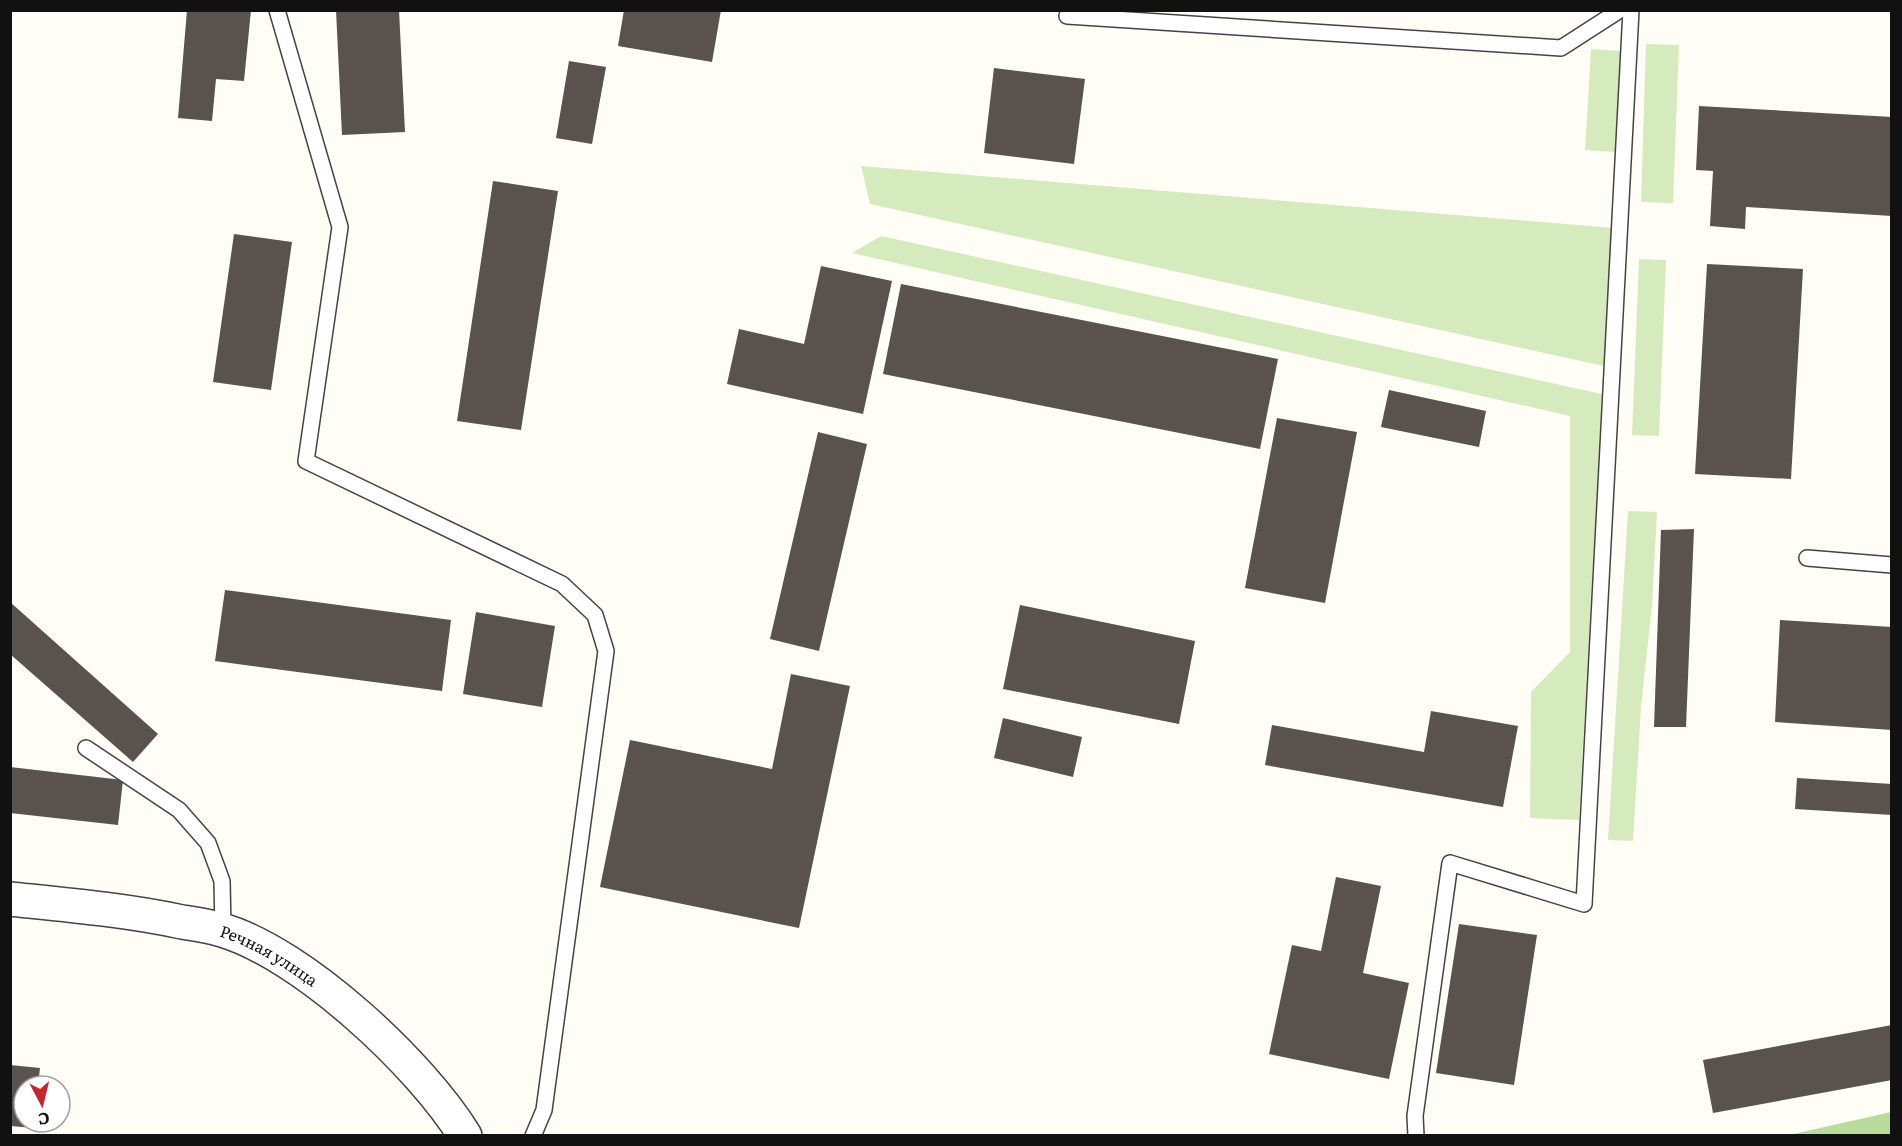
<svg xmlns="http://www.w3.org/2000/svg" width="1902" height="1146" font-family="Literata,serif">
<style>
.green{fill:#d5ebbd}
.forest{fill:#b9dc9c}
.building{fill:#5a524d}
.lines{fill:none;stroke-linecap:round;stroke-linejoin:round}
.service-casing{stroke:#444;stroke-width:18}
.tertiary-casing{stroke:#444;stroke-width:36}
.service{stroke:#fff;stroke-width:15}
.tertiary{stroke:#fff;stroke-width:33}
.labels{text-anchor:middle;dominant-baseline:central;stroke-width:6;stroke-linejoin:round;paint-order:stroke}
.street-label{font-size:16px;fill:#111;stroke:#fff}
</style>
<rect width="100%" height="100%" fill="#fffdf5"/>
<g class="green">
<polygon points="1646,44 1679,45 1673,203 1641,202"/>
<polygon points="1591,49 1620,51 1615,152 1585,150"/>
<polygon points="861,166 1614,228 1608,367 870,204"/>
<polygon points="881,236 1602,394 1579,820 1530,818 1531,692 1570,652 1570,416 852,253"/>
<polygon points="1639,259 1666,260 1659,436 1632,435"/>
<polygon points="1628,511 1657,512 1652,605 1641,707 1633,841 1608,840"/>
</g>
<polygon class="forest" points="1891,1112 1891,1135 1789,1135"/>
<g class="building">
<polygon points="187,10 251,10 244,81 216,79 212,121 178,118"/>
<polygon points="336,10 399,10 405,132 342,135"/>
<polygon points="624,10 721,10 712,62 618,46"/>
<polygon points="569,61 606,67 592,144 556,138"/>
<polygon points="994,68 1085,79 1074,164 984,153"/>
<polygon points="1699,106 1892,117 1892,216 1746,207 1745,229 1710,226 1713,171 1696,170"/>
<polygon points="493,181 558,191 521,430 457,421"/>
<polygon points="234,234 292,242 271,390 213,382"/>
<polygon points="1707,264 1803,269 1791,479 1695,474"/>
<polygon points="821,266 892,281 863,414 727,384 739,329 804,344"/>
<polygon points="901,284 1278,359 1260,449 883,374"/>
<polygon points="1389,390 1486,411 1479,447 1381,427"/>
<polygon points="1277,418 1357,432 1325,603 1245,588"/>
<polygon points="818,432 867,444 819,651 770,639"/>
<polygon points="1694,529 1686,727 1654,727 1661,530"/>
<polygon points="225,590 451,620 442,691 215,661"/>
<polygon points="10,602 158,734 133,762 10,654"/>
<polygon points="1020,605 1195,641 1179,724 1003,689"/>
<polygon points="476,612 555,626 542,707 463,694"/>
<polygon points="1780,620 1892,627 1892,730 1775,722"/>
<polygon points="791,674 850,686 799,928 600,887 630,740 772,769"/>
<polygon points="1431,711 1518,726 1503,807 1265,765 1272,725 1424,752"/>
<polygon points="1003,718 1082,737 1073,777 994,758"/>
<polygon points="10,767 123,780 118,825 10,813"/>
<polygon points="1797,778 1892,784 1892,815 1795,809"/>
<polygon points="1336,877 1381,886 1363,973 1409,983 1389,1079 1269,1054 1292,945 1321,951"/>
<polygon points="1459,924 1537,935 1514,1085 1436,1073"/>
<polygon points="1892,1025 1892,1080 1713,1113 1703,1060"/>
<polygon points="10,1065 40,1068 38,1086 24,1086 24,1122 35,1122 35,1128 10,1126"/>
</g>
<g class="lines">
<g class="service-casing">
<g id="service">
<polyline points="277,10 340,227 306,461 562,584 595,615 606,651 544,1110 533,1136"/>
<polyline points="1067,16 1561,48 1620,10"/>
<polyline points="1807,558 1892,565"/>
<polyline points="86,748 179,810 208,843 222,881 223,930"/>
<polyline points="1416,1136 1415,1116 1450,863 1584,904 1631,10"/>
</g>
</g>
<g class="tertiary-casing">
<g id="tertiary">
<path id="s1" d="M10 899C68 905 125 910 182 922 195 924 209 926 222 930 303 954 421 1064 465 1136"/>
</g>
</g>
<use href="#service" class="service"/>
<use href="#tertiary" class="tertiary"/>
</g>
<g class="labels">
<g class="street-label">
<text stroke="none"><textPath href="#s1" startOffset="268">Речная улица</textPath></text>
</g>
</g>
<rect width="1902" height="1146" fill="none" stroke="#111111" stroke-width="24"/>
<g transform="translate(42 1104) rotate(173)"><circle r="28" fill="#ffffff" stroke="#a0a0a0" stroke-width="1.5"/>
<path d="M0-4.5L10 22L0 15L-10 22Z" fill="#c4262e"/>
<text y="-9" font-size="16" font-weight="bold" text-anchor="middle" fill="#111111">С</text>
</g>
</svg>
